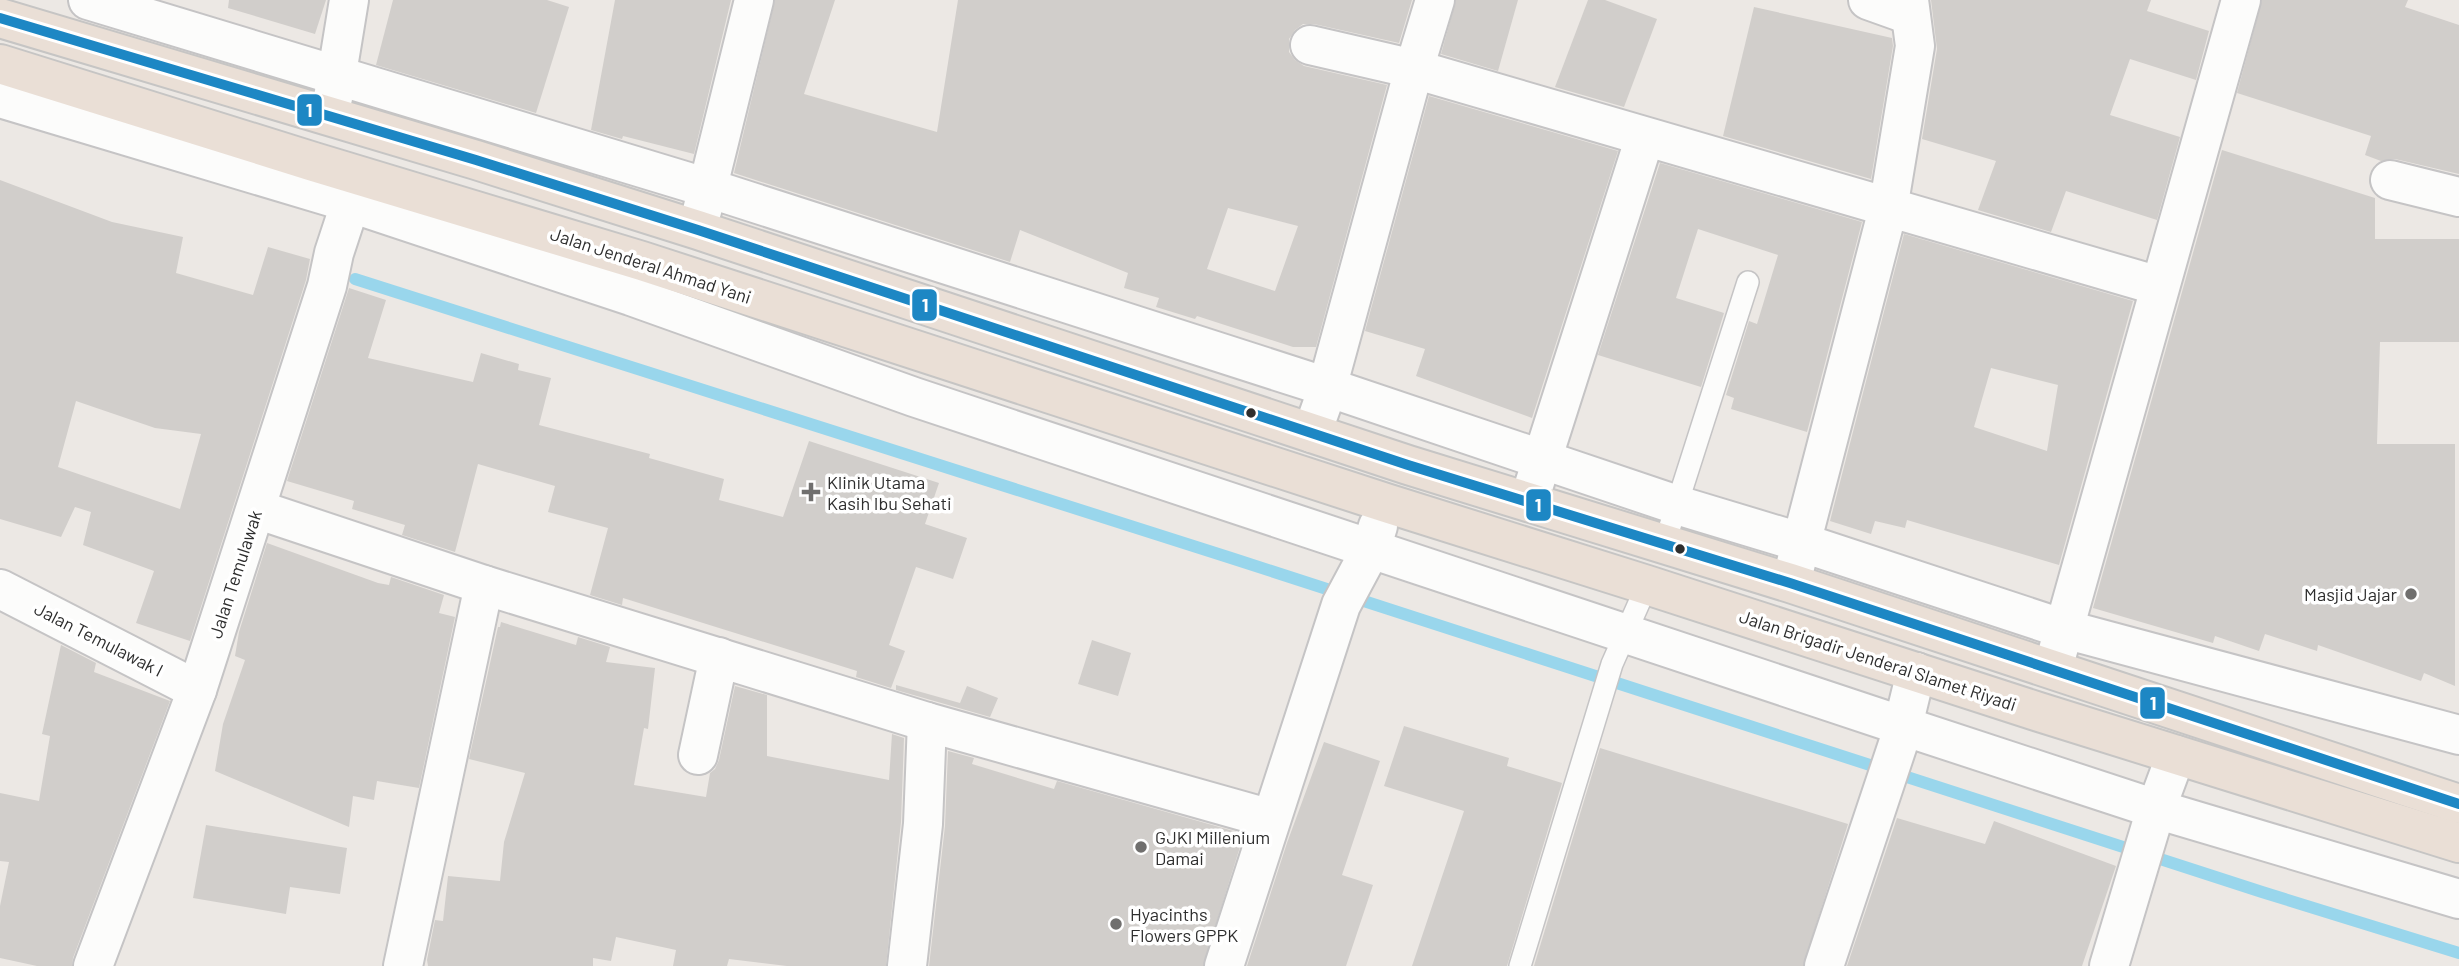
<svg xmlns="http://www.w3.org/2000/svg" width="2459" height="966" font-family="Barlow,sans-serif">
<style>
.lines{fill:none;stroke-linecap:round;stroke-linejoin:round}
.stream{stroke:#99d6ec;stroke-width:12}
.building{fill:#d1cecb;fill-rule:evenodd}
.lane-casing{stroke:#c5c4c5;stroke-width:24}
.street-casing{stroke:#c5c4c5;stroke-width:42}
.highway-casing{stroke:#c6c5c4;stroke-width:42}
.lane{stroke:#fcfcfb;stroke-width:21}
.street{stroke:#fcfcfb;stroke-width:38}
.highway{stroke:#eadfd6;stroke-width:38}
.bus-1-casing{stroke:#fff;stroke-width:16}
.bus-1{stroke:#1d87c4;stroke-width:10}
.bus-dot{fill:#2e2e2e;stroke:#fff;stroke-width:2.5}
.poi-dot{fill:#706f6e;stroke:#fff;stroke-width:2.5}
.labels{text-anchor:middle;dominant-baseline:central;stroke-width:7;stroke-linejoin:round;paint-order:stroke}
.street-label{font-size:18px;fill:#2e2e2e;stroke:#fff}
.poi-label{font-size:18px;fill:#2e2e2e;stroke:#fff;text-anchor:start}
.line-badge{stroke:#fff;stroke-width:2.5}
.badge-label{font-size:19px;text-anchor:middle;font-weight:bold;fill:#fff}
</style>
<rect width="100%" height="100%" fill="#ece8e4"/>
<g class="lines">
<polyline class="stream" points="355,279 1231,558 2262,892 2459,953"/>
</g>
<g class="building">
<polygon points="229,0 326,0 315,34 228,8"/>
<polygon points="393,0 547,0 569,7 536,113 376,65"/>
<polygon points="615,0 731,0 694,154 623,136 622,139 591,130"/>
<path d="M775 0H835L804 94 937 132 958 0H1412L1399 43 1314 24H1303L1295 30 1289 39V52L1295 60 1304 66 1387 85 1316 347H1293L1197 316 1195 319 1156 307 1159 298 1124 288 1128 273 1020 230 1010 262 734 173ZM1228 208 1298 226 1275 291 1207 269Z"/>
<polygon points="1456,0 1518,0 1498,71 1441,54"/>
<polygon points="1588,0 1605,0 1657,19 1624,107 1555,87"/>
<polygon points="1931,0 2151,0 2147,11 2209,31 2196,80 2130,59 2110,115 2180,137 2157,220 2066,191 2051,232 1978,210 1996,161 1922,139 1937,49"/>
<polygon points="2262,0 2408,0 2405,7 2459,25 2459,174 2395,159 2381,161 2365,155 2371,136 2237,93"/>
<polygon points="1754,7 1892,38 1893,46 1871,179 1723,136"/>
<polygon points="1429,96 1618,151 1532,418 1416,376 1425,349 1365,331"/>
<polygon points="2222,150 2375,198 2375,239 2459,239 2459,342 2380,342 2377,444 2455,444 2455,686 2424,673 2421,681 2318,645 2317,651 2265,634 2259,651 2215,636 2213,643 2093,608"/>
<polygon points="1660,163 1862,222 1807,432 1731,409 1734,398 1726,395 1749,321 1757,324 1778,255 1698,229 1676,298 1724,313 1701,387 1598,355"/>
<path d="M0 180 112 222 183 237 176 273 253 295 268 247 310 259 306 280 190 641 136 623 154 571 83 545 91 512 75 507 61 537 0 519ZM76 401 155 428 201 434 180 509 58 467Z"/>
<path d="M1904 234 2133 301 2059 565 1907 520 1905 528 1875 521 1871 534 1830 521ZM1991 368 2058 385 2047 451 1974 427Z"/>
<polygon points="349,288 386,300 368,358 473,382 481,353 519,364 518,370 551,378 539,425 650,454 649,458 724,479 719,500 783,517 809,441 939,483 925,524 967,538 953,579 916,567 889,645 905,651 891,688 856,677 857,671 623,598 622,605 590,595 608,528 548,512 555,486 478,464 455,552 402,535 405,525 352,509 354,501 287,481"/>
<polygon points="267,543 378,583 389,585 391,577 444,595 439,613 455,617 419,788 377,781 374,800 353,796 349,827 215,771 223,724 245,660 235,656 239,632"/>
<polygon points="501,622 576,645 578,637 610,647 606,662 655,668 648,729 644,728 634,785 706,797 710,773 715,769 719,760 735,686 767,695 767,756 889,780 892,734 904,738 901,822 886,966 787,966 729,959 727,966 673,966 676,950 616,937 611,961 593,958 593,966 428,966 427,960 435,920 443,921 448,876 500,881 504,842 525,773 469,759 498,627 500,627"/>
<polygon points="1092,640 1131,653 1118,696 1078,684"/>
<polygon points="61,645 96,663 94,672 170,701 73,958 72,966 37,966 0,958 0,906 9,862 0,861 0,793 39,801 50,736 42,734"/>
<polygon points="896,685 960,703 967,686 998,698 990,717 896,690"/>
<polygon points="1404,726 1509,758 1507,766 1562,783 1507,966 1412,966 1464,811 1384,786"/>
<polygon points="1324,742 1380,761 1342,875 1373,885 1346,966 1247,966 1287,843"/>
<polygon points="1600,748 1848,824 1803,966 1534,966"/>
<polygon points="948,751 974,758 972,764 1054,789 1057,781 1244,834 1203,966 929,966 945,826"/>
<polygon points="1897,818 1985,844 1994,821 2116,866 2082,966 1847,966"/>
<polygon points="206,825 347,848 340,894 290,887 286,914 193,898"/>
</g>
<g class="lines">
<g class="lane-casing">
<g id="lane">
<polyline points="1664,545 1748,282"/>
<polyline points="1520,966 1612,664 1647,585"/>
</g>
</g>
<g class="street-casing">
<g id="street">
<polyline points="88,0 708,188 1327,387 1677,505 1803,543 2064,629 2459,735"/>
<polyline points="1868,0 1910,15"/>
<polyline points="1310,45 1414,69 2159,286"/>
<polyline points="0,98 351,203 631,296 914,397 1903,726 2156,809 2459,899"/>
<polyline points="333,98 349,0"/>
<polyline points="2390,180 2459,197"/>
<polyline points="702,211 754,0"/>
<polyline points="1312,433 1324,399 1414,69 1435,0"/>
<polyline points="1534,485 1645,137"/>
<polyline points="256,509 484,585 927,722 1271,819"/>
<polyline points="1795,567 1888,209 1915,46 1909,0"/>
<polyline points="0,589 197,690"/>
<polyline points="2057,654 2241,0"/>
<polyline points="698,755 719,657"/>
<polyline points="93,966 197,690 327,286 334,253 359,177"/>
<polyline points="403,966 484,585"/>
<polyline points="907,966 923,824 927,722"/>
<polyline points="1224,966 1341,605 1371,549 1378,526"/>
<polyline points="1824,966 1900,738 1916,672"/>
<polyline points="2109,966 2156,809 2176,755"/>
</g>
</g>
<g class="highway-casing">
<g id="highway">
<polyline points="0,18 476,160 698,230 1408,465 1790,583 2459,804"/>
<polyline points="0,64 314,162 642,261 1386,503 1647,585 2039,712 2459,843"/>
</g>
</g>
<use href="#lane" class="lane"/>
<use href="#street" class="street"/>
<use href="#highway" class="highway"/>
<g class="bus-1-casing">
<polyline id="bus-1" points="0,18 476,160 698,230 1408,465 1790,583 2459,804"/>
</g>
<use href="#bus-1" class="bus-1"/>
</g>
<g class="bus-dot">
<circle cx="1251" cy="413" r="6"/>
<circle cx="1680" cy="549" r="6"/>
</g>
<g class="poi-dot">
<path d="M807.5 481.5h7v7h7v7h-7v7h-7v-7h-7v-7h7z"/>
<circle cx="2411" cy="594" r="7"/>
<circle cx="1141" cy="847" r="7"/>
<circle cx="1116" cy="924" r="7"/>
</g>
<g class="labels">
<g class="street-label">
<text transform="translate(651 265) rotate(18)">Jalan Jenderal Ahmad Yani</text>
<text transform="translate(235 574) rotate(-72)">Jalan Temulawak</text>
<text transform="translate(99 639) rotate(27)">Jalan Temulawak I</text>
<text transform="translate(1878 660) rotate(18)">Jalan Brigadir Jenderal Slamet Riyadi</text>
</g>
<g class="poi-label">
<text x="827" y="482">Klinik Utama<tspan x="827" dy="21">Kasih Ibu Sehati</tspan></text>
<text x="2397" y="594" text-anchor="end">Masjid Jajar</text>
<text x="1155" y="837">GJKI Millenium<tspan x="1155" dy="21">Damai</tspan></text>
<text x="1130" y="914">Hyacinths<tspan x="1130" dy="21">Flowers GPPK</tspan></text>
</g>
</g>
<g class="line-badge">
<rect x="296" y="93" width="27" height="34" rx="7" fill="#1d87c4"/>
<rect x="911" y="288" width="27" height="34" rx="7" fill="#1d87c4"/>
<rect x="1525" y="488" width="27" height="34" rx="7" fill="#1d87c4"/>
<rect x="2139" y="686" width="27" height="34" rx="7" fill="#1d87c4"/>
</g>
<g class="badge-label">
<text x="309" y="117">1</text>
<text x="925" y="312">1</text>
<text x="1538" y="512">1</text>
<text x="2153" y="710">1</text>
</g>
</svg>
